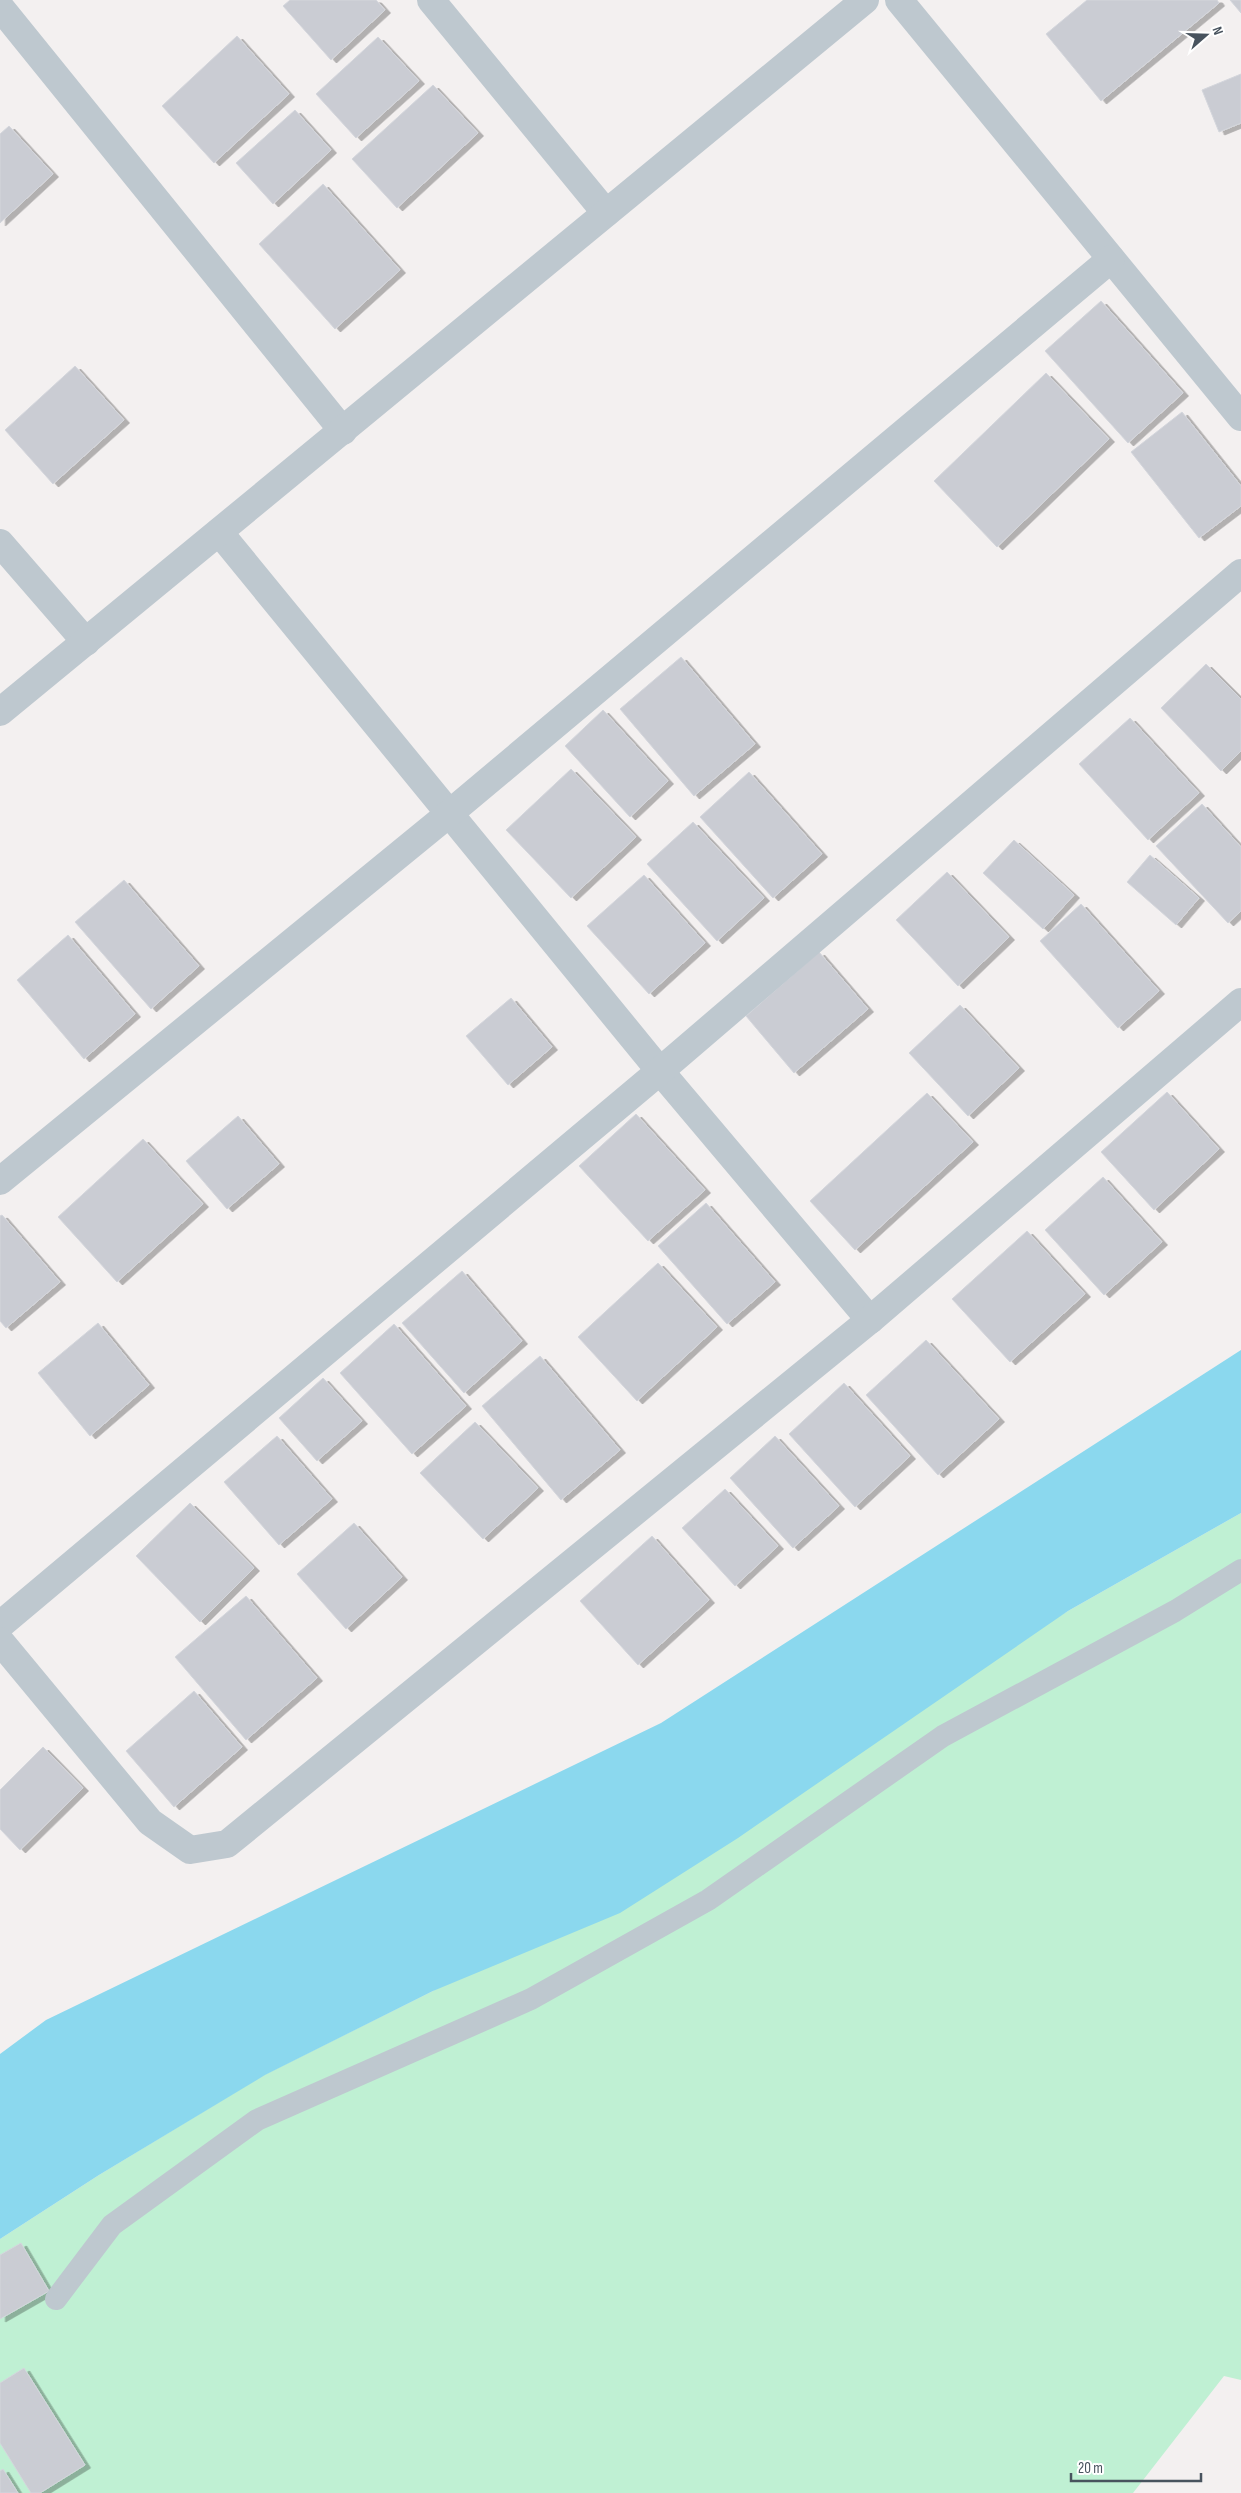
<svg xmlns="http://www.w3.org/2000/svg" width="1241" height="2493" font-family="'Sofia Sans Condensed',sans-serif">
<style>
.green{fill:#bff0d3}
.water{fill:#8bd8ee}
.building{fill:#caccd3;stroke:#d4d6dc;filter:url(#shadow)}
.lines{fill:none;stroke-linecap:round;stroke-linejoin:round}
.lane{stroke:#bec8cf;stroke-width:22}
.street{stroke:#bec8cf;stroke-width:28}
</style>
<defs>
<filter id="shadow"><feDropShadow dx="5.5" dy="3" stdDeviation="0" flood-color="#0004"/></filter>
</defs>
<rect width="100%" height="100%" fill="#f3f0f0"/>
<polygon class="green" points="1241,1513 1241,2380 1224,2376 1133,2493 0,2493 0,2239 99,2175 264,2075 433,1991 1068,1611"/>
<polygon class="water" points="1241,1350 1241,1513 1068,1611 738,1838 620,1913 433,1991 265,2075 99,2175 0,2239 0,2054 46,2020 661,1723"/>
<g class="building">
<polygon points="290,0 376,0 385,10 331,60 283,6"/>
<polygon points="1087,0 1217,0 1219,3 1101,101 1046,34"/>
<polygon points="1230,0 1241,0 1241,13"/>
<polygon points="237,36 289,94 214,163 162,106"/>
<polygon points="378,37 419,81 356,138 316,94"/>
<polygon points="1241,74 1241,123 1219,132 1202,90"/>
<polygon points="433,85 478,133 397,208 352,159"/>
<polygon points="295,110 331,150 273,204 236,163"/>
<polygon points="9,126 53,174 0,223 0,134"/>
<polygon points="323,184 400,270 335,329 259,244"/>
<polygon points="1101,301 1183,393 1128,443 1045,351"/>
<polygon points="75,366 124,420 53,484 5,430"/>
<polygon points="1046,373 1109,439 997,547 934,481"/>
<polygon points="1182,412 1241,486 1241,506 1199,538 1131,452"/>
<polygon points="681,657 755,744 694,796 620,709"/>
<polygon points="1206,664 1241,699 1241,751 1221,771 1161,708"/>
<polygon points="603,710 668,781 630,817 565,746"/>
<polygon points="1130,718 1199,793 1148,840 1079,764"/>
<polygon points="571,769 636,837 571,898 506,830"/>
<polygon points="749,772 822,854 773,898 700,817"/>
<polygon points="1202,804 1241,847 1241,911 1228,923 1156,846"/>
<polygon points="693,822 764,898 717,941 647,864"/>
<polygon points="1014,840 1074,895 1043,929 983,873"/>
<polygon points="1150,855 1199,898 1176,925 1127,882"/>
<polygon points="947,872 1009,937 958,986 896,920"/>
<polygon points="644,875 705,943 649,994 587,926"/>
<polygon points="124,880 199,966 151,1009 75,922"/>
<polygon points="1081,904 1159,991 1118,1028 1040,941"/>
<polygon points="68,935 135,1014 84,1059 17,980"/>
<polygon points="819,952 868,1009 794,1073 746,1016"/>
<polygon points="511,998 552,1047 508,1085 466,1036"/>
<polygon points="960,1005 1019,1068 968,1116 909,1053"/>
<polygon points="1167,1092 1219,1149 1154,1210 1101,1152"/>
<polygon points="927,1093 973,1142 855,1250 810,1201"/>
<polygon points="636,1114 705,1190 648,1241 579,1166"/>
<polygon points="238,1116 279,1164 227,1209 186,1161"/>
<polygon points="143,1139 203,1204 117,1282 58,1217"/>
<polygon points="1103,1177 1162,1242 1104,1295 1045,1230"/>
<polygon points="706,1203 775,1282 727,1324 658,1246"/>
<polygon points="2,1215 60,1282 6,1328 0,1321 0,1216"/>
<polygon points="1027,1231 1085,1294 1010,1362 952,1299"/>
<polygon points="658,1263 717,1327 637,1401 578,1337"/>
<polygon points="462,1271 522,1341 464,1393 402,1323"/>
<polygon points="98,1323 149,1385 90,1436 38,1373"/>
<polygon points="394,1324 466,1406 412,1454 340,1373"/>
<polygon points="926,1340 999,1419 938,1475 866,1395"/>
<polygon points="540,1356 620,1450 561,1500 482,1406"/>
<polygon points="323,1378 362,1421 317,1461 279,1418"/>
<polygon points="844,1383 910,1456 855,1507 789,1434"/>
<polygon points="475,1422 538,1488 483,1539 420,1473"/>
<polygon points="277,1436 332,1499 279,1545 224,1482"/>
<polygon points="775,1436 839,1506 793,1548 730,1478"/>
<polygon points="725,1489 778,1546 735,1586 682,1528"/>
<polygon points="190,1503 254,1568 200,1622 136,1556"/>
<polygon points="354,1523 402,1577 346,1629 297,1574"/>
<polygon points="652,1536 709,1600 638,1665 580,1601"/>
<polygon points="246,1596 317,1678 246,1740 175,1657"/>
<polygon points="194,1691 242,1747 174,1807 126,1751"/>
<polygon points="43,1747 83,1788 20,1850 0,1829 0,1790"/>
<polygon points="21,2243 49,2291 0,2319 0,2255"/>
<polygon points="24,2368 85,2465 40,2493 31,2493 0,2443 0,2383"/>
<polygon points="3,2469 18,2493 0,2493 0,2471"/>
</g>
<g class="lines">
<polyline class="lane" points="56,2299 112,2225 257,2120 531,1999 708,1900 943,1736 1175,1611 1241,1570"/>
<g class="street">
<polyline points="431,0 606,213"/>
<polyline points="899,0 1241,417"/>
<polyline points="0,7 343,431"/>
<polyline points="219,532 660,1071 870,1320"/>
<polyline points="0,543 86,642"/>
<polyline points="0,712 865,0"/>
<polyline points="0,1181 450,813 1111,259"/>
<polyline points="0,1625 660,1071 1241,573"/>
<polyline points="0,1641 150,1822 190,1850 227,1844 870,1320 1241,1002"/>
</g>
</g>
<g transform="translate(1206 35) rotate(70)" stroke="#ffffff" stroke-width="4" paint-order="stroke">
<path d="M0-4L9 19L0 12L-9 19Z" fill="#48535e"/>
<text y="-8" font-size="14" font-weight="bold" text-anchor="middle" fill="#48535e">N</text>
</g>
<path d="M1071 2473v8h130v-8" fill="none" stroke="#48535e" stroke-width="2.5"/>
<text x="1078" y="2473" font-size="15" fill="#48535e" stroke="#ffffff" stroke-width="4" paint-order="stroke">20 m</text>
</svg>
